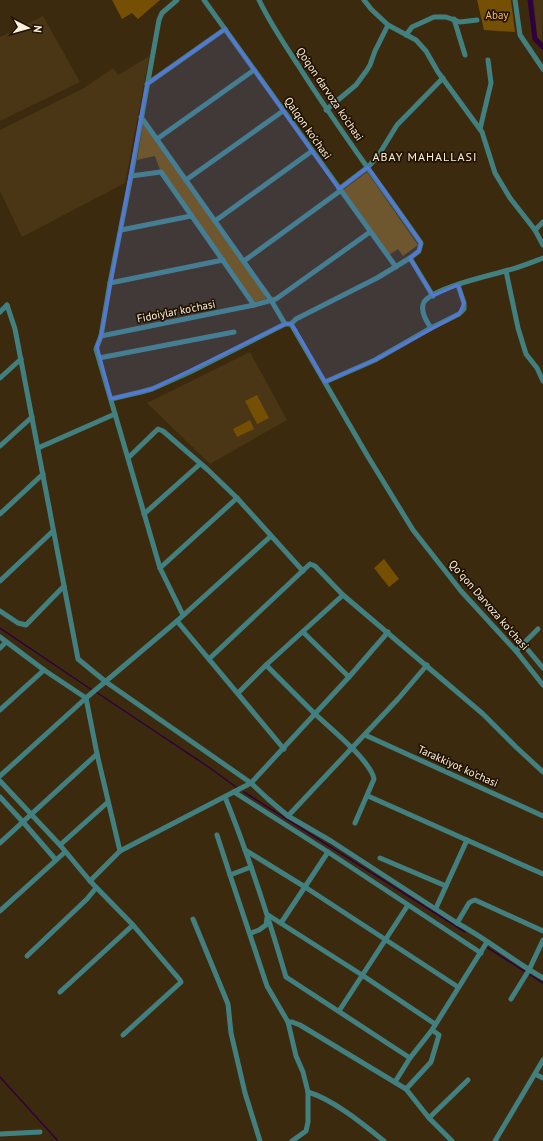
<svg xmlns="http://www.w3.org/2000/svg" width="543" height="1141" font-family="'PT Sans',sans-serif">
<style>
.built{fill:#4a3514}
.green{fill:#754f04}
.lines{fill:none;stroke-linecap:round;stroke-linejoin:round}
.stream{stroke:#2f003e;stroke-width:1.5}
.canal{stroke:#2f003e;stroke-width:5}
.minor{stroke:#428080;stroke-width:5}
.marked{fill:#5577da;fill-opacity:0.2;stroke:#5577da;stroke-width:3;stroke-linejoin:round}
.labels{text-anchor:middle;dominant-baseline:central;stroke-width:3.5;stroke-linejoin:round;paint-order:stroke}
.park-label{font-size:11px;fill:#ffbf5b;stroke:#211300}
.street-label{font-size:11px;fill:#fdf1e1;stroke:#211300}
.neighbourhood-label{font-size:12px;letter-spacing:1px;fill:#fdf1e1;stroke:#211300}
</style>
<rect width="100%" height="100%" fill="#3c2a0e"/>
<g class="built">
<polygon points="534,0 543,0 542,41 537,37"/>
<polygon points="43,16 80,82 0,121 0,37"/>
<polygon points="148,57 149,58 125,183 22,237 0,191 0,130 84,88 113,68 118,75"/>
<polygon points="250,352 287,420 210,464 147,403"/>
</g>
<g class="green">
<polygon points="112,0 160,0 138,19 132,13 122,19"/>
<polygon points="477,0 511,0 515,32 484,30"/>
<polygon points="143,124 265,295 266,299 255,302 160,170 155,156 137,160"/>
<polygon points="367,172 418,245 403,256 398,249 389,255 343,190"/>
<polygon points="257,395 269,418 257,424 245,401"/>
<polygon points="250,420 254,429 237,437 233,429"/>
<polygon points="384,559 399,579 389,587 374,568"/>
</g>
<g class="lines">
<g class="stream">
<polyline points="0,628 92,690"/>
<polyline points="96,692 210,768 236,787"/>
<polyline points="244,792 465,932"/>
<polyline points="488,948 543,983"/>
<polyline points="0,1077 58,1141"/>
</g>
<polyline class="canal" points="530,0 535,39 543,47"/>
<g class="minor">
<polyline points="177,0 162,13 159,20 131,176 110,283 101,336 96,349 160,568 183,615"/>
<polyline points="204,0 396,267"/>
<path d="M259 0C270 23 284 44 298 65 336 126 380 184 421 243L419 251 410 258 433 296"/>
<polyline points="364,0 371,9 388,25 416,40 426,51 438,72 482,132 495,173 510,198 535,230 543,245"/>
<polyline points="515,0 520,35 543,69"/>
<polyline points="454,19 465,55"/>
<polyline points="406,35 412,27 434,17 446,17 460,22 477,20"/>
<polyline points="147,84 225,29"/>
<polyline points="326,110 356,85 367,70 370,65 375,51 388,25"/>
<polyline points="141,117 271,300 285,324"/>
<polyline points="480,129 491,83 488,60"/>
<polyline points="157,139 254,70"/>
<polyline points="131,176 161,172 254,305"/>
<polyline points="186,180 283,111"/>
<polyline points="339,189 368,167 378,156 397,125 443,78"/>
<polyline points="215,221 312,151"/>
<polyline points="121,230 191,216"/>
<polyline points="535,230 543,222"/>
<polyline points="244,261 340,191"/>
<polyline points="506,271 518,328 526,354 537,368 543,381"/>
<polyline points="110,283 223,260"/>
<path d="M7 305 15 329 78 659 106 682 251 783 268 799 288 816 331 841 457 923C487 939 513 961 543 978"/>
<polyline points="0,312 7,305"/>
<polyline points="291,324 367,455 413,530 461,591 516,651 543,685"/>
<path d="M431 328C426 321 420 310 424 302 433 288 488 276 505 271 518 268 530 263 543 258"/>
<polyline points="101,336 254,305 276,299 370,232"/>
<polyline points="99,358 234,332"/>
<polyline points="0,378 21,359"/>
<polyline points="325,382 375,360 431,328 459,314 464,309 464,303 458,285"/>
<polyline points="111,399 141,392 152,389 190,372 285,324 291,324 296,319 377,278 410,258"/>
<polyline points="0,446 32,417"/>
<polyline points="38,448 115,414"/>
<polyline points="128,458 158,429 163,431 208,470 237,498 303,571"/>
<polyline points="0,514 43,474"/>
<polyline points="144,514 200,464"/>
<polyline points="160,568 237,498"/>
<polyline points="0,581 53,531"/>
<polyline points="0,611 18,623 26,625 64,586"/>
<polyline points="177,621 284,749"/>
<polyline points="303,632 349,677"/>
<polyline points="0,637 44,670 86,698 97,754 120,851"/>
<polyline points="523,644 543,668"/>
<polyline points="0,648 6,642"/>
<polyline points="516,651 538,629"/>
<polyline points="209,659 310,564 315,566 343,595 483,714 516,747 543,772"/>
<path d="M266 665C282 681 298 697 314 713 329 727 371 761 374 779L355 823"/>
<polyline points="238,693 266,665 343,595"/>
<polyline points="0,710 44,670"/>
<polyline points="365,735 543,816"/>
<polyline points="0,776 86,698 177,621 271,536"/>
<polyline points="0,781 60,845 90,881 133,925 180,980 181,982 179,984 123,1035"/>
<polyline points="234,792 328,852 481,953"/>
<polyline points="368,796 543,874"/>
<polyline points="0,797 23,822 56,860"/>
<path d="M225 797C249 856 268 916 286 977L410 1058 432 1030"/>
<polyline points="288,816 398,699 427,665"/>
<polyline points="217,835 230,875"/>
<polyline points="0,843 97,754"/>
<polyline points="60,845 108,802"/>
<polyline points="245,850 305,887 458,987"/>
<polyline points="380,858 446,886"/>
<polyline points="251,867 230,875 267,986 288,1022 296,1056 303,1072 308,1092 308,1122 306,1131 292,1141"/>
<polyline points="90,881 120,851 251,783 349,677 388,632"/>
<polyline points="436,908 467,840"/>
<polyline points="0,911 65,852"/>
<polyline points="268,915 362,975 435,1024"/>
<polyline points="193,919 228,1004 231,1033 245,1093 260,1141"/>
<polyline points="281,923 328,852"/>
<polyline points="457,923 469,903 472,901 475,900 543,931"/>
<polyline points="251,933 259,930 266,925 267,918"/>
<polyline points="27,956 87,899 96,888"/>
<polyline points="60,992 133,925"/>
<polyline points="511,999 529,970 543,940"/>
<polyline points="339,1011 408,905"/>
<polyline points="288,1022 292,1022 300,1025 406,1089 429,1118 452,1141"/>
<polyline points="535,1074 543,1078"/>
<polyline points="395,1082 410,1058"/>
<polyline points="406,1089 431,1062 439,1035 432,1030 487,942"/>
<path d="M308 1092C334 1100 363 1124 384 1141"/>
<polyline points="429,1118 468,1080"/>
<polyline points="0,1134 40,1132"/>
<polyline points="495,1141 543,1060"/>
</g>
</g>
<path class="marked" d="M225 29 339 189 368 167 421 243 419 251 410 258 433 296 458 285 464 303 459 314 375 360 325 382 295 329 291 324H285L152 389 111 399 97 346 101 336 147 84Z"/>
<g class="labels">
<g class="park-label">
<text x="497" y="15">Abay</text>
</g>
<g class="street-label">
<text transform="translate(330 94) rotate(56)">Qo'qon darvoza ko'chasi</text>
<text transform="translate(308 128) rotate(55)">Qalqon ko'chasi</text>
<text transform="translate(176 311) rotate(-11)">Fidoiylar ko'chasi</text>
<text transform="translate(489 605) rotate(49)">Qoʻqon Darvoza koʻchasi</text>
<text transform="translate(458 766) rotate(24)">Tarakkiyot ko'chasi</text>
</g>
<g class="neighbourhood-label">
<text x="425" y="156">ABAY MAHALLASI</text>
</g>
</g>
<g transform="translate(28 28) rotate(96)" stroke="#211300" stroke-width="3" paint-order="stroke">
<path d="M0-3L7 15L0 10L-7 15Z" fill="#fdf1e1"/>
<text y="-6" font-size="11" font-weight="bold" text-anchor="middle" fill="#fdf1e1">N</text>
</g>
</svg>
